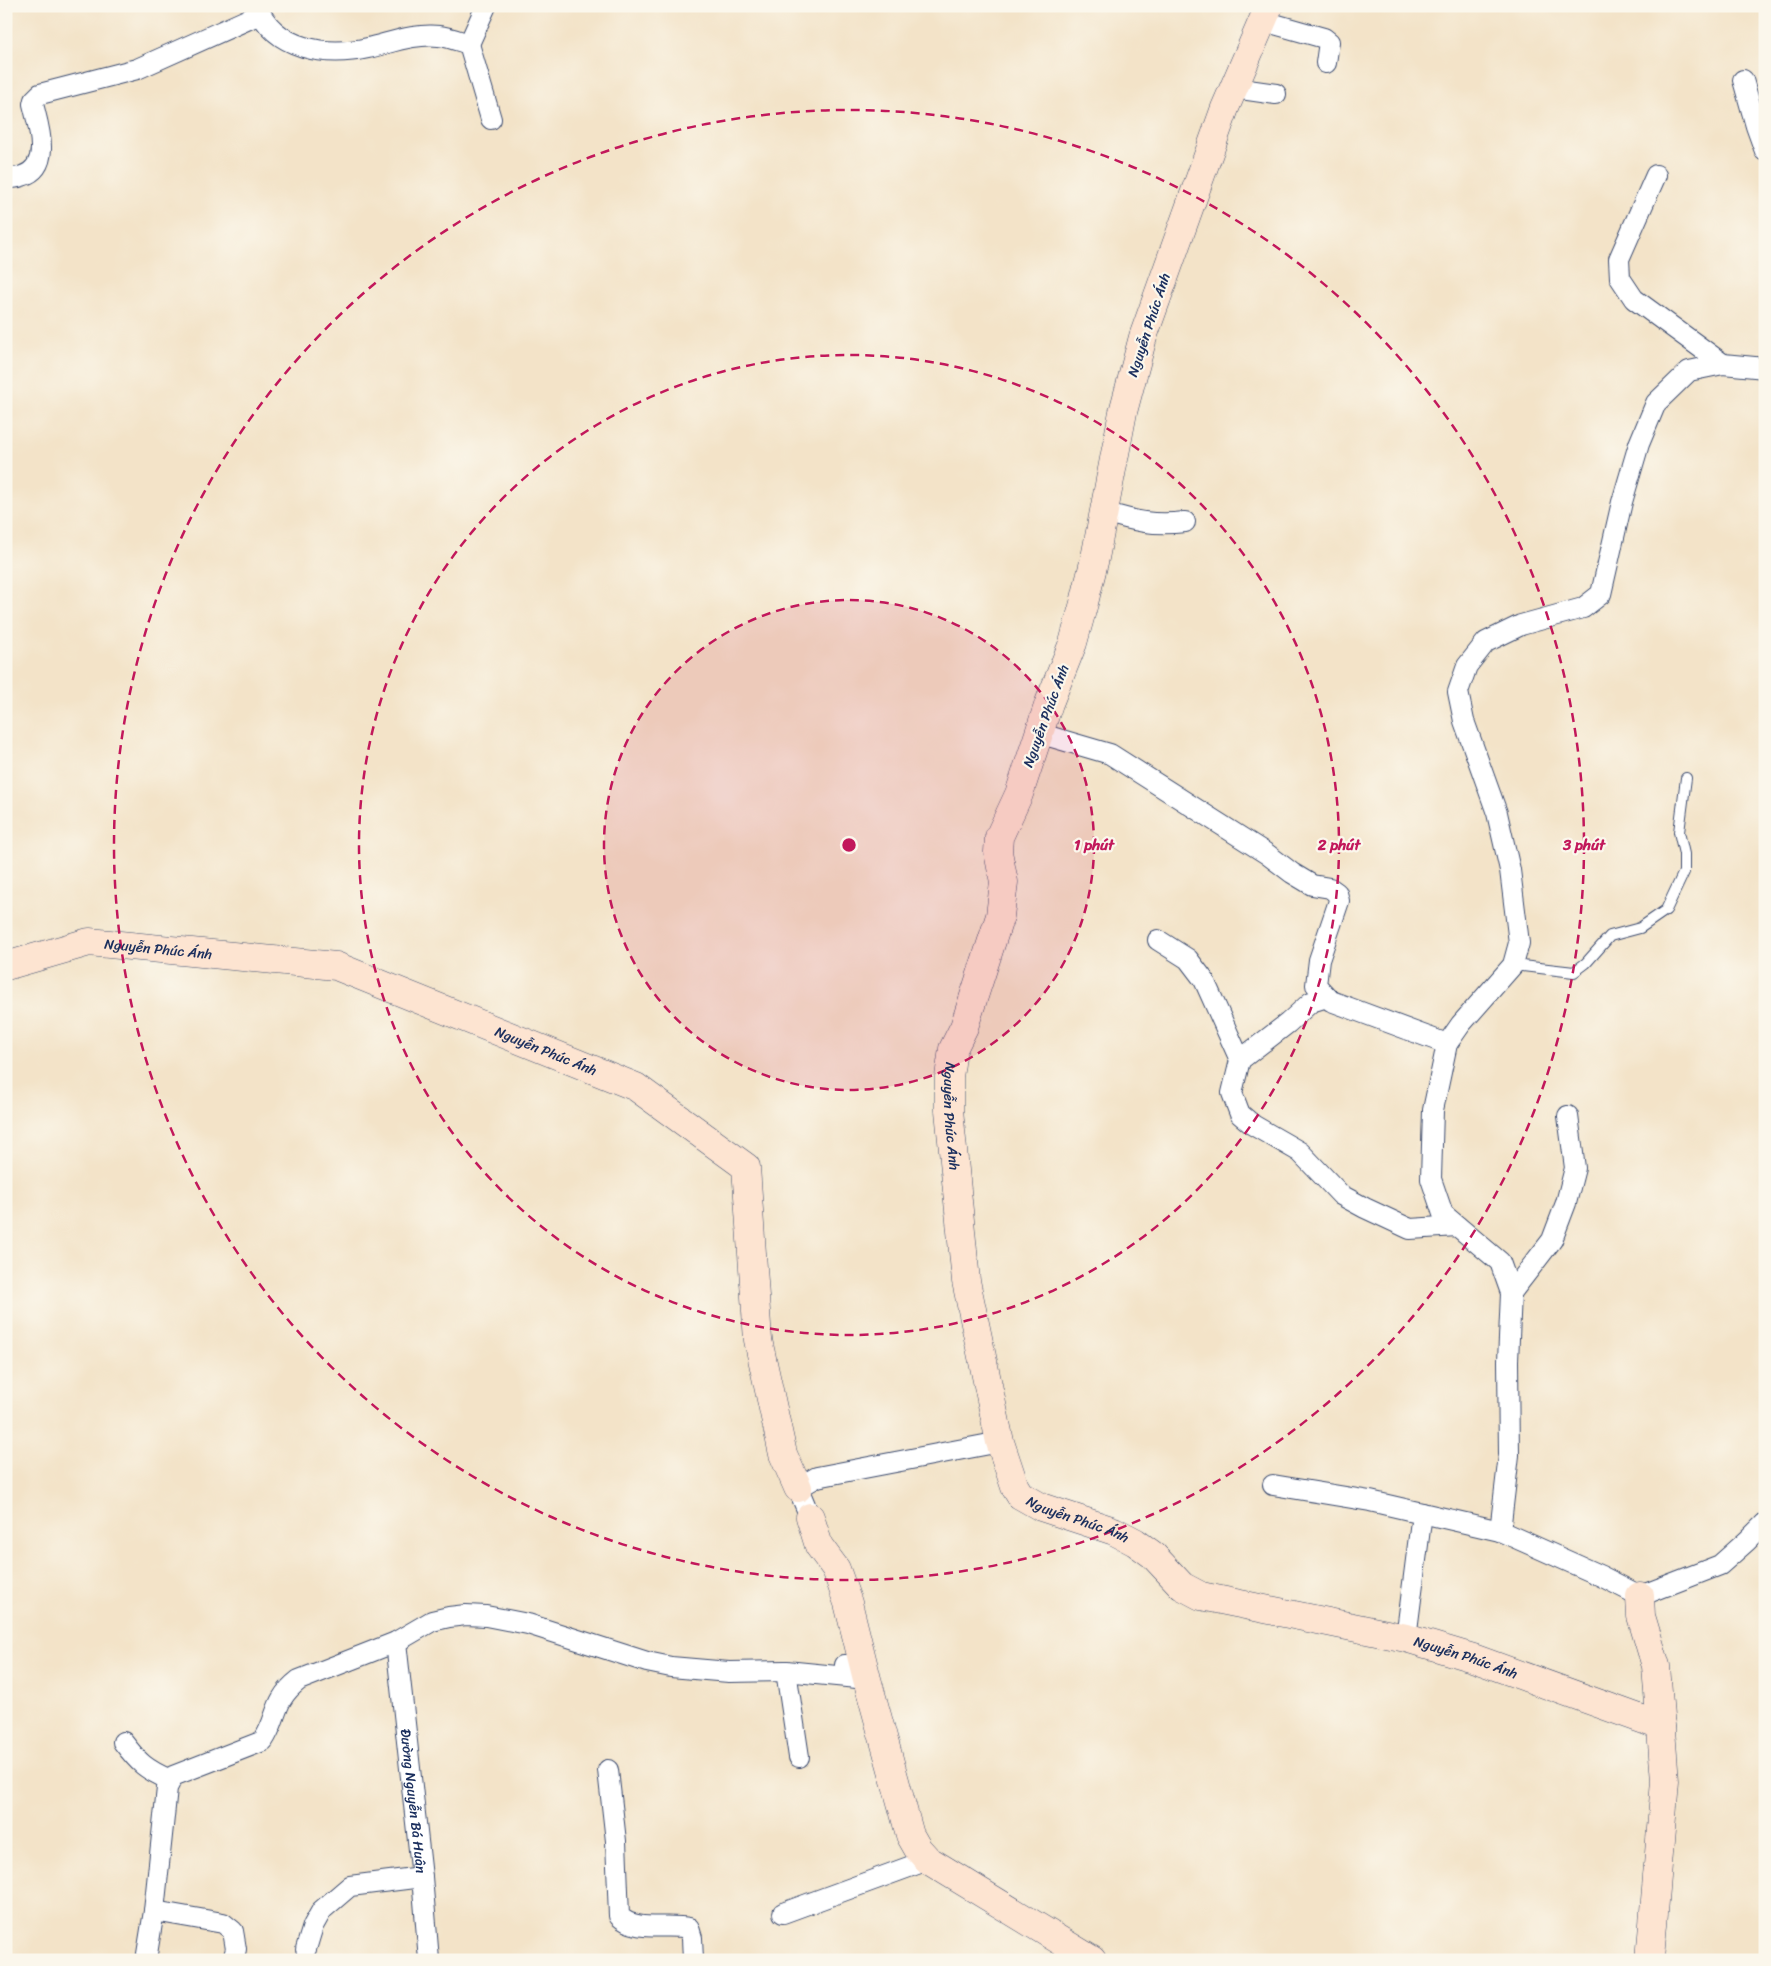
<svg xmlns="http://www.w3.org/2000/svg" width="1771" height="1966" font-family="Sriracha,sans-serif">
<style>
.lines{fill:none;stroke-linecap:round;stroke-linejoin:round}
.lane-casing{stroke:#3b4a6e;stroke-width:12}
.street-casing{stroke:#3b4a6e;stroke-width:22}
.secondary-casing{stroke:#3b4a6e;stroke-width:29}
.lane{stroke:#fff;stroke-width:10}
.street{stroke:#fff;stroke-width:20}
.secondary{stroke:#fde4d1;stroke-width:28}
.ring{fill:none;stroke:#c2185b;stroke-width:2.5;stroke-dasharray:9 6}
.labels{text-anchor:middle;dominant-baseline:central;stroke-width:4.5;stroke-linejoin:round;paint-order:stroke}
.street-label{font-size:14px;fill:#1b2f5e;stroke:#fbf7ec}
.centre{fill:#c2185b;stroke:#fbf7ec;stroke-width:2.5}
.ring-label{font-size:15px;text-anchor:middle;font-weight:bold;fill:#c2185b;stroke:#fbf7ec;stroke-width:4.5;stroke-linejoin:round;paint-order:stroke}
</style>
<rect width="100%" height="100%" fill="#fbf7ec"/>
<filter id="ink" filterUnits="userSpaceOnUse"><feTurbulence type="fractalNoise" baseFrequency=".02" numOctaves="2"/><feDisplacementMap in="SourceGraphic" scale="10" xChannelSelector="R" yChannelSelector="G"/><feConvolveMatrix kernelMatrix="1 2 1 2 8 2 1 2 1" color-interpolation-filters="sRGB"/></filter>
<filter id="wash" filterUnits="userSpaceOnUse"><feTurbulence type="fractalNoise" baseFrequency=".0096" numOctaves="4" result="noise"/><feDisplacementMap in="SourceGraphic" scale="20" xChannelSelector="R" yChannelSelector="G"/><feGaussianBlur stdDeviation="1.12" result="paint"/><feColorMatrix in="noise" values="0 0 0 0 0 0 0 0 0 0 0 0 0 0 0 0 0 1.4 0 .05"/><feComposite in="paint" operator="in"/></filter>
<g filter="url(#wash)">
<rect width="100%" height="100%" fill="#f3e3c8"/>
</g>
<g filter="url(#ink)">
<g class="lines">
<g class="lane-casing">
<polyline id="lane" points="1513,965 1574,972 1586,963 1610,936 1640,928 1666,910 1684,872 1684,854 1679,832 1686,778"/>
</g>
<g class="street-casing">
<g id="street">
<path d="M257 6C275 50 326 57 368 48 390 43 416 33 439 36 449 37 459 41 469 44L491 119"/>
<polyline points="1269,9 1264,21 1324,38 1329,42 1326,63"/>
<polyline points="469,44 486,6"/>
<polyline points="1743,80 1756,126 1765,151"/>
<polyline points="1234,88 1276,94"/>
<polyline points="1656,175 1619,259 1620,278 1634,299 1723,364"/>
<path d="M6 179C11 178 17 178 22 176 53 167 38 125 33 104L34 100 40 94 137 69 260 14"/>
<path d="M1104 512C1134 521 1153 526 1185 522"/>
<polyline points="1038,733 1110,754 1267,854 1292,873 1312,885 1330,888 1337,893 1339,901 1319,960 1316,985 1331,1001 1447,1044"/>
<polyline points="1158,940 1188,959 1204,980 1240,1060 1232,1093 1240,1114 1253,1125 1300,1152 1341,1195 1365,1208 1410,1229 1457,1226"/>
<polyline points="1240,1060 1288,1023 1311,1002 1327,997"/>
<polyline points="1511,1293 1552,1240 1566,1203 1575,1168 1568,1116"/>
<polyline points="1273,1485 1370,1501 1500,1531 1601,1576 1640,1596 1720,1565 1747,1541 1765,1523"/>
<polyline points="810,1517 798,1488 817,1477 1000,1442"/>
<polyline points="1500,1531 1509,1455 1508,1361 1511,1293 1500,1262 1443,1214 1431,1179 1433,1110 1447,1044 1461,1024 1513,965 1519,943 1510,870 1497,813 1464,721 1458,692 1467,666 1486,642 1521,625 1583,608 1601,594 1622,502 1639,444 1656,403 1689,371 1723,364 1765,368"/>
<polyline points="1406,1638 1422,1513"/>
<path id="s1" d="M396 1642 422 1877 429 1960"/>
<polyline points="786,1671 799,1757"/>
<path d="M123 1742C139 1763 145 1769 170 1780"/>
<path d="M608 1770 616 1841 619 1916C636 1933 667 1923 689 1928L692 1938 693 1960"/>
<polyline points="154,1911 223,1923 233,1931 236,1949 233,1960"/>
<polyline points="783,1913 928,1860"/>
<polyline points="306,1949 313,1926 322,1910 350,1886 422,1877"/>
<path d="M146 1960 154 1911 167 1788 173 1776 263 1741C279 1717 272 1701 299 1680L396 1642 432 1621 449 1617 466 1615 486 1616 528 1624 647 1662 671 1667 729 1672 786 1671 867 1679 845 1665C855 1666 862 1670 867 1679"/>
</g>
</g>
<g class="secondary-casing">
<g id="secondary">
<path id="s2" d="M1269 6 1225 108 1143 337 1123 412 1095 558 1084 603 1073 643 1049 703 1019 794 999 837 998 852 1004 882 1000 916 964 1027 953 1049 949 1077V1110L966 1281 1000 1442 1015 1487 1020 1495 1041 1507 1114 1531 1135 1542 1153 1555 1182 1586 1201 1596 1406 1638 1473 1658 1661 1726"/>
<path id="s3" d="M6 966 89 942 336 966 636 1087 746 1167 758 1340 783 1454 798 1488"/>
<polyline points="810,1517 819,1546 836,1569 848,1603 867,1679 910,1835 918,1849 928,1860 1092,1960"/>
<polyline points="1640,1596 1641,1616 1656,1666 1665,1781 1650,1960"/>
</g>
</g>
<use href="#lane" class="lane"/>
<use href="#street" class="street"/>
<use href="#secondary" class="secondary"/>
</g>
</g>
<circle cx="849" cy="845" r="245" fill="#c2185b" fill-opacity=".12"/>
<g class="ring">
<circle cx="849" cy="845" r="245"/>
<circle cx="849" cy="845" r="490"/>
<circle cx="849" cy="845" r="735"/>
</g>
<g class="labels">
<g class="street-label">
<text transform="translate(1149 325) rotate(-72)">Nguyễn Phúc Ánh</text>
<text transform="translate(1046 716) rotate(-70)">Nguyễn Phúc Ánh</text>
<text stroke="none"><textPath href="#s3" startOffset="156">Nguyễn Phúc Ánh</textPath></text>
<text stroke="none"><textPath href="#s3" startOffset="561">Nguyễn Phúc Ánh</textPath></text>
<text stroke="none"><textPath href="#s2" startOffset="1165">Nguyễn Phúc Ánh</textPath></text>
<text stroke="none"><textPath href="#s2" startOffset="1615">Nguyễn Phúc Ánh</textPath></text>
<text stroke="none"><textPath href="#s2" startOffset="2035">Nguyễn Phúc Ánh</textPath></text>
<text stroke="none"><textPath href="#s1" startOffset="160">Đường Nguyễn Bá Huân</textPath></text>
</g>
</g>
<circle cx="849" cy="845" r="8" class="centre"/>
<g class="ring-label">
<text x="1094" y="850">1 phút</text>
<text x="1339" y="850">2 phút</text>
<text x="1584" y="850">3 phút</text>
</g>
<rect width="1771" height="1966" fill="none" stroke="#fbf7ec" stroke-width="25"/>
</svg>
